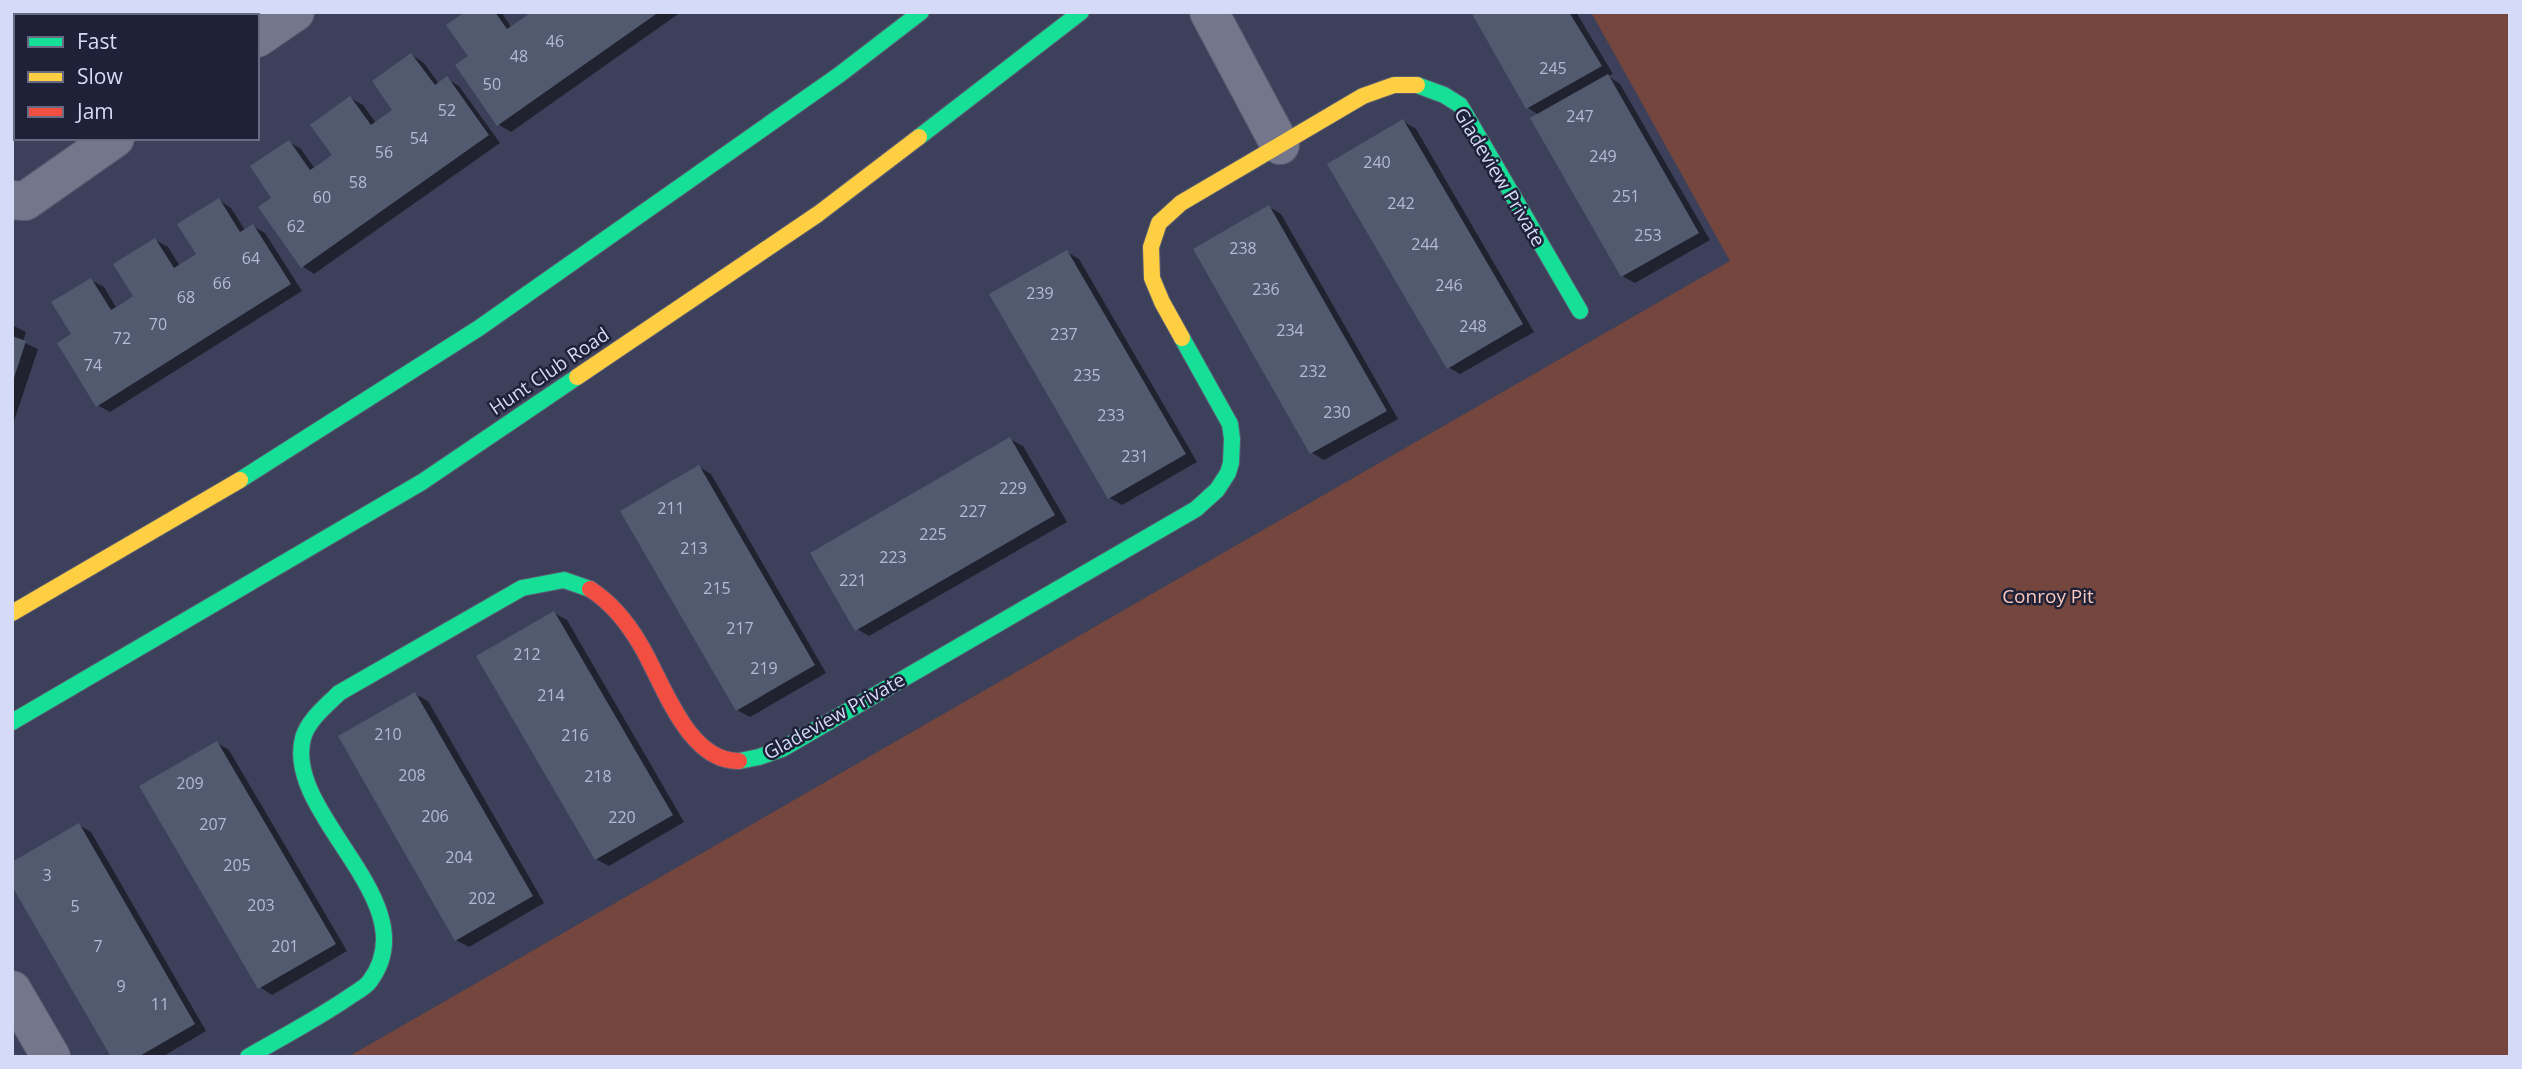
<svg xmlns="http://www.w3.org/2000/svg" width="2522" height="1069" font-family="'Open Sans',sans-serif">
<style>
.green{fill:#74463d}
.shadow{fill:#0007}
.building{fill:#525a6f}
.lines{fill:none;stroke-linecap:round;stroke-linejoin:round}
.street-casing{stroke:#595c72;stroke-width:40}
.fast-casing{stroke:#595c72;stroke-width:18}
.slow-casing{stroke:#595c72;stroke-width:18}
.jam-casing{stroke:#595c72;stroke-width:18}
.street{stroke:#74778c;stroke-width:38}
.fast{stroke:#16e098;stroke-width:16}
.slow{stroke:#ffcf43;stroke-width:16}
.jam{stroke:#f24e42;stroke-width:16}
.labels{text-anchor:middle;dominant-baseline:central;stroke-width:5;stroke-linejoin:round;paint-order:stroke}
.number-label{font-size:16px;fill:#b4bad5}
.street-label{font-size:19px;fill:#d4daf7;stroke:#1e2137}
.park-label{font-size:19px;fill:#fcc9bb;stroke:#1e2137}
</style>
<rect width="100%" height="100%" fill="#3d405a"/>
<polygon class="green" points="1591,12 2510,12 2510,1057 348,1057 1730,261"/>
<g class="shadow">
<polygon points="12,12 66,12 68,16 16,16 15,118 12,116"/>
<polygon points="468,12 501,12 512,28 531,14 530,12 681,12 511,132 499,125 471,57"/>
<polygon points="1473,12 1576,12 1613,74 1608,76 1620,84 1710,240 1635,283 1622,276 1539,115 1528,108"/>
<polygon points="412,55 424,63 439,84 447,79 459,86 500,143 314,274 302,266 274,198 289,142 301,149 315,169 334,156 350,98 363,105 376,123 395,110"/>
<polygon points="1403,121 1416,129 1534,332 1460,374 1448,367"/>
<polygon points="219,200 231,208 245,230 253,226 265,233 302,291 110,412 97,405 91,280 104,287 117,309 136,297 155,240 168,247 180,266 198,255"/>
<polygon points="1269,207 1281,214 1398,419 1324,460 1312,453"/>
<polygon points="1067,252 1079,259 1197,462 1122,505 1110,498"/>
<polygon points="12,325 26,332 23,342 38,349 12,427"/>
<polygon points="1010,439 1023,446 1067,522 869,636 857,629"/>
<polygon points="699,467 711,474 826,673 750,717 737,710"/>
<polygon points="554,613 567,620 684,822 609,866 596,859"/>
<polygon points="415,694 428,701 544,903 469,947 456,940"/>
<polygon points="217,743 229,750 347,951 272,995 260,987"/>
<polygon points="79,825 91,832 206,1031 162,1057 113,1057"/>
</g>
<g class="building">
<polygon points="12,12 59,12 61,16 16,16 16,112 12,105"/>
<polygon points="465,12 495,12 507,29 529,14 527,12 659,12 497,126 455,65 468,56 446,25"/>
<polygon points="1471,12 1569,12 1602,66 1526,109"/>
<polygon points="411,53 435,85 447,76 489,135 301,268 258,207 271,198 250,166 289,140 310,170 321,163 332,155 310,125 350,96 371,125 392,110 372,81"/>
<polygon points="1608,74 1699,233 1621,277 1530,118"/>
<polygon points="1403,119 1523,324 1447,369 1327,164"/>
<polygon points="219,198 240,232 253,224 291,284 96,407 57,343 71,334 51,302 91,278 111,310 123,303 133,296 113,264 155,238 174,268 196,254 177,224"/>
<polygon points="1269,205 1387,411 1310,454 1193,249"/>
<polygon points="1067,250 1186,454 1108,499 989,294"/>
<polygon points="12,336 26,341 13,381 12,381"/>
<polygon points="1010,437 1055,515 855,631 810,553"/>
<polygon points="699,465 815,665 736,711 620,511"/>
<polygon points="554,611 673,815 595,860 476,656"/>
<polygon points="415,692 533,896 455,941 338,736"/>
<polygon points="217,741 336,944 258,989 139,786"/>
<polygon points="79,823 195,1024 138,1057 111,1057 12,886 12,862"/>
</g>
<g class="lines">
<g class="street-casing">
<g id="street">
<polyline points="1209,12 1280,145"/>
<polyline points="257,38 295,12"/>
<polyline points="12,200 25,201 115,138"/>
<polyline points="12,990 51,1057"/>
</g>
</g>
<g class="fast-casing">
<g id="fast">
<polyline points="1417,85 1444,95 1460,105 1580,311"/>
<polyline points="919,137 1081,12"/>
<polyline points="240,480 479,328 839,75 921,12"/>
<polyline points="12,722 422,482 577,377"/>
<polyline points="739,761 759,757 782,749 1196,509 1217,490 1228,473 1231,463 1232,439 1230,424 1182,338"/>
<path d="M248 1057C282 1037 317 1019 349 997 356 992 365 988 370 981 429 902 283 815 303 738 308 720 326 706 339 693L522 588 564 580 590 589"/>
</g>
</g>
<g class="slow-casing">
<g id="slow">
<polyline points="1182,338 1162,302 1152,278 1151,247 1159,223 1181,203 1363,96 1394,85 1417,85"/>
<polyline points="577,377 818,214 919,137"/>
<polyline points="12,613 240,480"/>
</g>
</g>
<g class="jam-casing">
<path id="jam" d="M590 589C612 603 627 622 640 644 663 682 687 762 739 761"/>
</g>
<use href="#street" class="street"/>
<use href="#fast" class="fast"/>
<use href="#slow" class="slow"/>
<use href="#jam" class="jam"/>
</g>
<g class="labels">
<g class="number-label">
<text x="555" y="41">46</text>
<text x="519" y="56">48</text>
<text x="1553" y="68">245</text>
<text x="492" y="84">50</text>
<text x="447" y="110">52</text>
<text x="1580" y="116">247</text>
<text x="419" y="138">54</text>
<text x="384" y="152">56</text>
<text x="1603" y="156">249</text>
<text x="1377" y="162">240</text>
<text x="358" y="182">58</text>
<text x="1626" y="196">251</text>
<text x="322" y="197">60</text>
<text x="1401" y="203">242</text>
<text x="296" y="226">62</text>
<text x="1648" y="235">253</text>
<text x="1425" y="244">244</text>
<text x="1243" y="248">238</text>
<text x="251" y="258">64</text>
<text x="222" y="283">66</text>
<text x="1449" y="285">246</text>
<text x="1266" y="289">236</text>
<text x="1040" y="293">239</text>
<text x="186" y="297">68</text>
<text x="158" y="324">70</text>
<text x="1473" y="326">248</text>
<text x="1290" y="330">234</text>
<text x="1064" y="334">237</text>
<text x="122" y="338">72</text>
<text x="93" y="365">74</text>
<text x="1313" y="371">232</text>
<text x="1087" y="375">235</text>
<text x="1337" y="412">230</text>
<text x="1111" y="415">233</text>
<text x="1135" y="456">231</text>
<text x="1013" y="488">229</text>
<text x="671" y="508">211</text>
<text x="973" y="511">227</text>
<text x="933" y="534">225</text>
<text x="694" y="548">213</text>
<text x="893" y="557">223</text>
<text x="853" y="580">221</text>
<text x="717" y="588">215</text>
<text x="740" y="628">217</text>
<text x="527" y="654">212</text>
<text x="764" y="668">219</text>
<text x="551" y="695">214</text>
<text x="388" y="734">210</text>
<text x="575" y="735">216</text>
<text x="412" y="775">208</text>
<text x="598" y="776">218</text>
<text x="190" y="783">209</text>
<text x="435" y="816">206</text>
<text x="622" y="817">220</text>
<text x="213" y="824">207</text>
<text x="459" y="857">204</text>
<text x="237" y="865">205</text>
<text x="47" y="875">3</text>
<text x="482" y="898">202</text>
<text x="261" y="905">203</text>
<text x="75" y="906">5</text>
<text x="98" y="946">7</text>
<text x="285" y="946">201</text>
<text x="121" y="986">9</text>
<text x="160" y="1004">11</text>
</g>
<g class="street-label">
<text transform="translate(1500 177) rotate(59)">Gladeview Private</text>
<text transform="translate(549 371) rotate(-34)">Hunt Club Road</text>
<text transform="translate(834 716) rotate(-29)">Gladeview Private</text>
</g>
<g class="park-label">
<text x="2048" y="596">Conroy Pit</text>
</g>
</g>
<rect width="2522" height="1069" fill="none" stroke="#d4daf7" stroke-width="28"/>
<rect x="14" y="14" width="245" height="126" fill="#1e2137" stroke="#676b84" stroke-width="2"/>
<rect x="28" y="37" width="35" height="10" fill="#16e098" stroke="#676b84" stroke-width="2"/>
<text x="77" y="49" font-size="21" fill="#d4daf7">Fast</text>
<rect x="28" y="72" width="35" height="10" fill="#ffcf43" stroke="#676b84" stroke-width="2"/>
<text x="77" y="84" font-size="21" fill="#d4daf7">Slow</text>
<rect x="28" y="107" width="35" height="10" fill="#f24e42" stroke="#676b84" stroke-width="2"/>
<text x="77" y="119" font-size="21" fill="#d4daf7">Jam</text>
</svg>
